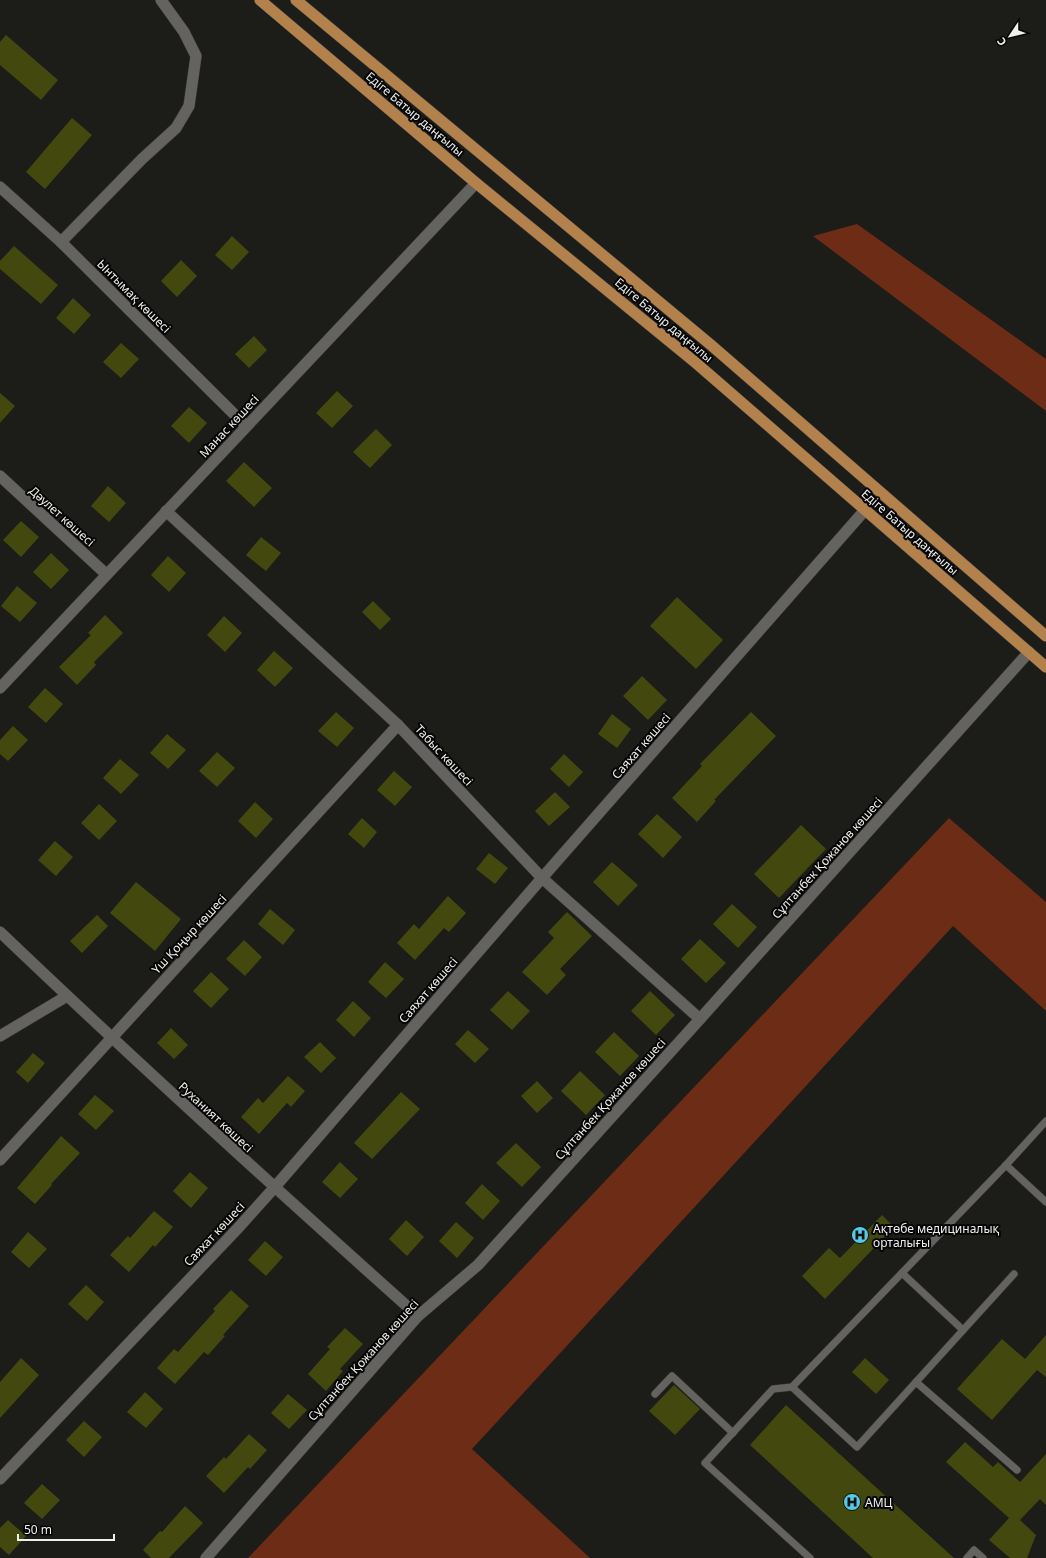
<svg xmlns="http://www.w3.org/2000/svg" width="1046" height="1558" font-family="'Noto Sans',sans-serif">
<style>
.forest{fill:#6d2c15}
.building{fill:#43490e}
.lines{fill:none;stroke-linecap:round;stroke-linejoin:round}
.service-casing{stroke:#3a3938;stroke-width:8}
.minor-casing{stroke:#3a3938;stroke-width:12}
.primary-casing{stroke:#3a3938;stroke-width:12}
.service{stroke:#646360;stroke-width:7}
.minor{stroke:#646360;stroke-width:11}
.primary{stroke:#b3824c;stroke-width:11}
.labels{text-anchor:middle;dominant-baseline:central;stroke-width:4;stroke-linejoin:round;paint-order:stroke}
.street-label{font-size:12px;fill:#efefed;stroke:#070606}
.poi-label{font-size:12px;fill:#efefed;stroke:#070606;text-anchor:start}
</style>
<rect width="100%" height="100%" fill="#1c1c19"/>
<g class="forest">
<polygon points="857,224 1046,359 1046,411 813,236"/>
<polygon points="949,818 1046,902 1046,1011 953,926 472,1449 590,1558 248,1558"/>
</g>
<g class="building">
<polygon points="6,35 58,80 41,100 0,65 0,42"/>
<polygon points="72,118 92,135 45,189 26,172"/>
<polygon points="232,236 249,252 232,270 215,255"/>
<polygon points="14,246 58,285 41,304 0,269 0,261"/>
<polygon points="181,260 197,276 177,297 161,281"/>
<polygon points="73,298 91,315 74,334 56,318"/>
<polygon points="254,336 267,350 249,368 235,354"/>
<polygon points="121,343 139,359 121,378 103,362"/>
<polygon points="337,391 353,406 332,428 316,413"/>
<polygon points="0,393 15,406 0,423"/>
<polygon points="189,407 207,423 189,443 171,426"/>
<polygon points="376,429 392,445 370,468 353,452"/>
<polygon points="244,462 272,488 254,507 226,481"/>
<polygon points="108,486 126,503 109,522 91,506"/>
<polygon points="21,521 39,537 21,557 3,540"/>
<polygon points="261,537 281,553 266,571 246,555"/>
<polygon points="51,553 69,570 51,589 33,572"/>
<polygon points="168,556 186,573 169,592 151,575"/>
<polygon points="17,586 37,603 20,622 1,606"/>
<polygon points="677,597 723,640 696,669 650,626"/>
<polygon points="373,601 391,619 380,630 362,612"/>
<polygon points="105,615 123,633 94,662 96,665 77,685 59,667 91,635 88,633"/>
<polygon points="224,616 242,633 225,652 207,635"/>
<polygon points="274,651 293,668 275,687 257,670"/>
<polygon points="642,676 667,700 648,720 623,696"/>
<polygon points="45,688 63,704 46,723 28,707"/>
<polygon points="336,712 354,728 337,747 318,731"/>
<polygon points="751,712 776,736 714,800 716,801 697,822 672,798 702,766 700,764"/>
<polygon points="612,714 631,729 617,748 598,734"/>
<polygon points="13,726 28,740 8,761 0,754 0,740"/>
<polygon points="167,734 186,750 168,769 150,753"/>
<polygon points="217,752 235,768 217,787 199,771"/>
<polygon points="564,754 583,772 569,787 550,769"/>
<polygon points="120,759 139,775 121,794 103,778"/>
<polygon points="394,771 412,787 395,806 377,790"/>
<polygon points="555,792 570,807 549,826 535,811"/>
<polygon points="255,802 273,819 256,838 238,821"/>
<polygon points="99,804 117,821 99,840 81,823"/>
<polygon points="657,814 682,837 663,858 638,834"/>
<polygon points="362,818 377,832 364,848 348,834"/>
<polygon points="801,825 826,849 779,898 754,874"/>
<polygon points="55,841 73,857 56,876 38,860"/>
<polygon points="489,853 508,868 495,884 476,869"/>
<polygon points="612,862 638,885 618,906 593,882"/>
<polygon points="136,882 181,919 155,951 110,913"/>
<polygon points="448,896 466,913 449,932 444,928 415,960 397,943 414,924 419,929"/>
<polygon points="732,904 757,927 738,948 713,924"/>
<polygon points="270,909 295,930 283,945 258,924"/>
<polygon points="567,912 592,936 560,969 566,975 547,995 522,972 554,938 548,932"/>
<polygon points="97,915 108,926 82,953 70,941"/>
<polygon points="700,939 726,963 706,983 681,959"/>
<polygon points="244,940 262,957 245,976 226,959"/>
<polygon points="385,962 404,979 386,998 368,982"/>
<polygon points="211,972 229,989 211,1008 193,991"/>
<polygon points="508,991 530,1011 512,1030 490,1010"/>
<polygon points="650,991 675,1015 656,1035 631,1011"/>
<polygon points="353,1001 371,1018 354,1037 336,1020"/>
<polygon points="171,1028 188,1045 174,1059 157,1043"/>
<polygon points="468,1030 489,1049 475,1063 455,1044"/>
<polygon points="614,1032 639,1056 620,1076 595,1052"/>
<polygon points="320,1042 336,1058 321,1073 304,1057"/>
<polygon points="33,1053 45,1063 28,1083 16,1072"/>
<polygon points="580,1071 605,1095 586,1115 561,1091"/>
<polygon points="288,1076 305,1091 291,1107 287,1103 259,1134 241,1117 258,1098 263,1103"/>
<polygon points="537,1081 553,1098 537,1113 521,1096"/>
<polygon points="401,1092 420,1109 372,1159 354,1143"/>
<polygon points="95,1095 114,1111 96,1130 78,1114"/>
<polygon points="61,1136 80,1153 51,1184 52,1185 35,1204 17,1188"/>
<polygon points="516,1143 541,1167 522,1187 496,1163"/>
<polygon points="340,1162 358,1179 340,1198 322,1182"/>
<polygon points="190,1172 208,1188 191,1208 173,1191"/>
<polygon points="482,1184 500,1201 483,1220 465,1203"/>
<polygon points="154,1211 173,1227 155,1247 153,1245 129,1272 110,1255 128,1236 130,1238"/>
<polygon points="882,1215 894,1227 825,1299 802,1276 829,1248 840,1258"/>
<polygon points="406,1220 424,1237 407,1256 389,1239"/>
<polygon points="456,1222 474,1238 457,1258 439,1241"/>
<polygon points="28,1232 47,1249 29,1268 11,1252"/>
<polygon points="265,1241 283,1257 266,1276 248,1260"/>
<polygon points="86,1285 104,1302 87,1321 68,1304"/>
<polygon points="231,1290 249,1306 223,1335 225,1336 208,1355 204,1352 175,1384 157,1368 174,1349 178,1352 215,1311 213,1309"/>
<polygon points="345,1328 363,1344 340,1369 343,1371 326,1391 308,1374 330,1349 327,1347"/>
<polygon points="1046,1335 1046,1377 1037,1370 992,1420 957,1389 1002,1339 1025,1359"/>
<polygon points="21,1358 39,1375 0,1418 0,1382"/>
<polygon points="865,1358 889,1380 876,1394 852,1372"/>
<polygon points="674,1385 700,1409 675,1435 649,1411"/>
<polygon points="145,1392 163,1409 146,1428 127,1412"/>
<polygon points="288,1394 307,1410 289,1429 271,1413"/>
<polygon points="786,1405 891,1501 954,1558 873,1558 750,1445"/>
<polygon points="84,1421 102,1437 84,1457 66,1440"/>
<polygon points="249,1434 267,1450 250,1469 248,1467 224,1493 206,1476 224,1457 226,1459"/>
<polygon points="965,1442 993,1467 998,1462 1020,1482 1046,1454 1046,1505 1040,1499 1020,1520 1036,1535 1027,1558 1010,1558 989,1540 1009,1518 946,1462"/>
<polygon points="42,1484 60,1500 42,1519 24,1503"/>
<polygon points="185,1506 203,1523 169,1558 151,1558 143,1550 160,1531 162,1532"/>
<polygon points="8,1520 26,1536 9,1555 0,1547 0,1528"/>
</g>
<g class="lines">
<g class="service-casing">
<g id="service">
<polyline points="1006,1165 1046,1202"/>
<polyline points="902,1273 963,1330"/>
<polyline points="916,1382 1017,1470"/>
<polyline points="792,1387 857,1447 1014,1274"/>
<polyline points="655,1394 672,1376 733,1433"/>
<polyline points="810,1558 705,1463 773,1389 792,1387 1006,1165 1046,1121"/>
<polyline points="967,1558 974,1550 983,1558"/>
</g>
</g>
<g class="minor-casing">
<g id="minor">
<polyline points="0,187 61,242 246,426"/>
<polyline points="61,242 142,159 176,128 189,106 196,56 184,32 161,0"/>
<polyline points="0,476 106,574"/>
<polyline points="166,511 398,725 542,878 700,1019"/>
<polyline points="0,688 476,183"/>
<path d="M0 932C137 1063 277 1190 418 1316"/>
<polyline points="0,1036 67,996"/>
<polyline points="0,1160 398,725"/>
<polyline points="0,1479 239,1227 274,1188 542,878 865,510"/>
<polyline points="206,1558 418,1316 478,1265 700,1019 1029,652"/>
</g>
</g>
<g class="primary-casing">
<g id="primary">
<polyline points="260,0 476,183 696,363 1046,667"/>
<polyline points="296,0 711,345 1046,636"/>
</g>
</g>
<use href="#service" class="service"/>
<use href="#minor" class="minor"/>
<use href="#primary" class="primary"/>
</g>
<defs>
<g id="hospital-disc" transform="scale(0.9)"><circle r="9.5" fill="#59c8e5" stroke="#070606"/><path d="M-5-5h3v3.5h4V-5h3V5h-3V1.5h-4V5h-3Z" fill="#111"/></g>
</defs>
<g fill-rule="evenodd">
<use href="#hospital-disc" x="860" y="1235"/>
<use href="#hospital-disc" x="852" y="1502"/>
</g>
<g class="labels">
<g class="street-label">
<text transform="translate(415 114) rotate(40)">Едіге Батыр даңғылы</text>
<text transform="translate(134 296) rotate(45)">Ынтымақ көшесі</text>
<text transform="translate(664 320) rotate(40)">Едіге Батыр даңғылы</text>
<text transform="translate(229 426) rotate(-47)">Манас көшесі</text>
<text transform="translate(62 516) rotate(42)">Дәулет көшесі</text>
<text transform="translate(910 532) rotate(41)">Едіге Батыр даңғылы</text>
<text transform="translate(641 746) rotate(-49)">Саяхат көшесі</text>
<text transform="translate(444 755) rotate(47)">Табыс көшесі</text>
<text transform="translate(827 858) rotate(-48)">Сұлтанбек Қожанов көшесі</text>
<text transform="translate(189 934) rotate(-47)">Үш Қоңыр көшесі</text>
<text transform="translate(428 990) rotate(-49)">Саяхат көшесі</text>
<text transform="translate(610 1099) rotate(-48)">Сұлтанбек Қожанов көшесі</text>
<text transform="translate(216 1117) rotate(43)">Руханият көшесі</text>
<text transform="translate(214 1234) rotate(-47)">Саяхат көшесі</text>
<text transform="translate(363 1360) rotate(-48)">Сұлтанбек Қожанов көшесі</text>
</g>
<g class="poi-label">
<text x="873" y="1228">Ақтөбе медициналық<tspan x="873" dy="14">орталығы</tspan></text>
<text x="865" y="1502">АМЦ</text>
</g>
</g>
<g transform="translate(1010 36) rotate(235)" stroke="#070606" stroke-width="3" paint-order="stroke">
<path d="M0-3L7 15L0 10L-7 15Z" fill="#efefed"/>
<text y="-6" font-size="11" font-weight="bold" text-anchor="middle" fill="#efefed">С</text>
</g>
<path d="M18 1534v6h96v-6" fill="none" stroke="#efefed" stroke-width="2"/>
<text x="24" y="1534" font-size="12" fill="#efefed" stroke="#070606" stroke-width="3" paint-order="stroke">50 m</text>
</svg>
